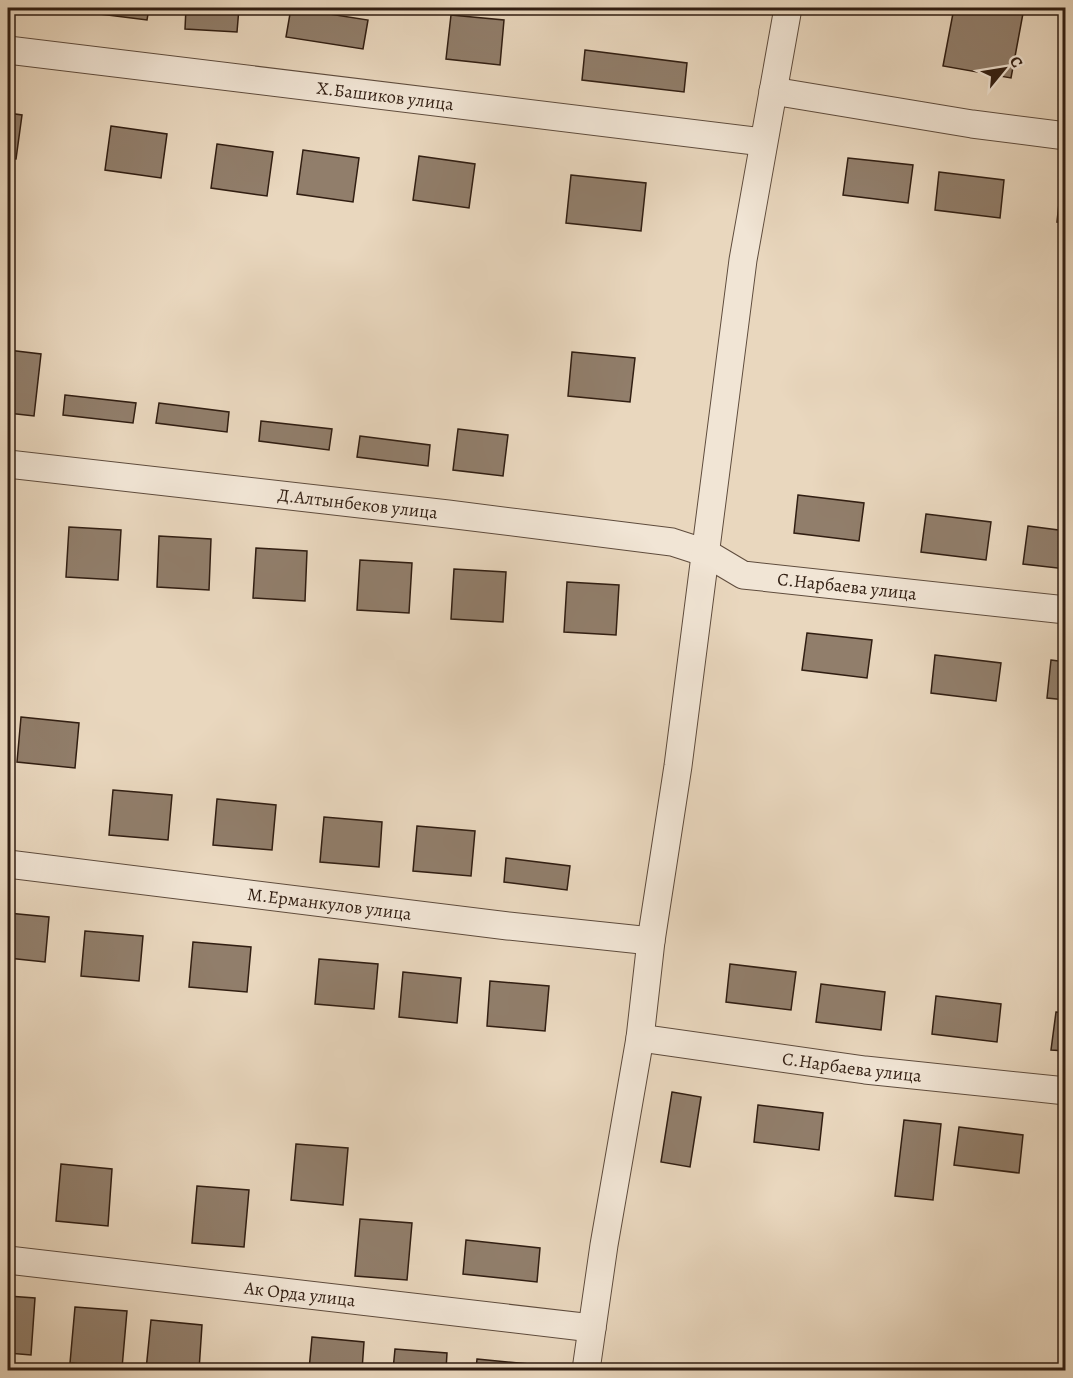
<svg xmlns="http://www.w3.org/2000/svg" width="1073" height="1378" font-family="Alegreya,serif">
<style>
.building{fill:#917e6b;stroke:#311e12;stroke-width:1.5}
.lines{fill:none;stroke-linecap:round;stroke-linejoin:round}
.minor-casing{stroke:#5f4c3d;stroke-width:29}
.minor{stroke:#f1e5d5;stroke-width:27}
.labels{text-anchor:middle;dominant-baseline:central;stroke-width:6;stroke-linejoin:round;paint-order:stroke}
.street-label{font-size:18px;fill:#311e12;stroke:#f1e5d5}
</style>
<rect width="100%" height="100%" fill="#e9d7be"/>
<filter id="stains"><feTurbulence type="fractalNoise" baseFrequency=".00333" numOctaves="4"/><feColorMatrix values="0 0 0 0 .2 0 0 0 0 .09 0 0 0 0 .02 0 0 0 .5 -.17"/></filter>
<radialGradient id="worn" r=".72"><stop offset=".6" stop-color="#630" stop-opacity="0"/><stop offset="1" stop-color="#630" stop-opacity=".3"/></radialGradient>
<g class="building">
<polygon points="92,8 149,8 147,20 92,13"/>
<polygon points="186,8 239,8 237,32 185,29"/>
<polygon points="291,8 368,20 363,49 286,37"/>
<polygon points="954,8 1024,8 1011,78 943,66"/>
<polygon points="451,15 504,20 500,65 446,59"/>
<polygon points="585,50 687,63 684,92 582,80"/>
<polygon points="8,113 22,115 16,159 8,158"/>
<polygon points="111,126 167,134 161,178 105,170"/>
<polygon points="217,144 273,152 267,196 211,188"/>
<polygon points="303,150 359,158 353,202 297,194"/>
<polygon points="419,156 475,164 469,208 413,200"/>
<polygon points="848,158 913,165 908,203 843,195"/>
<polygon points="939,172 1004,180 1000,218 935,210"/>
<polygon points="571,175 646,183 641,231 566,223"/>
<polygon points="1061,184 1066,185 1066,223 1057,222"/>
<polygon points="8,350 41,354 34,416 8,413"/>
<polygon points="572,352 635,358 630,402 568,396"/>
<polygon points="65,395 136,403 133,423 63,415"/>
<polygon points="159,403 229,412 227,432 156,423"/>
<polygon points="261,421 332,429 329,450 259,441"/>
<polygon points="458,429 508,435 503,476 453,470"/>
<polygon points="360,436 430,445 428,466 357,457"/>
<polygon points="798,495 864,503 859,541 794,533"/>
<polygon points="926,514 991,522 986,560 921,552"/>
<polygon points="1028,526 1066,531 1066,569 1023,564"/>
<polygon points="69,527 121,530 118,580 66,577"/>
<polygon points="159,536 211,539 209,590 157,587"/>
<polygon points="256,548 307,551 305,601 253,598"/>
<polygon points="360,560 412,563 409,613 357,610"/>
<polygon points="454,569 506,572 503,622 451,619"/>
<polygon points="567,582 619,585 616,635 564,632"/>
<polygon points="807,633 872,640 867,678 802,670"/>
<polygon points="935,655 1001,663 996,701 931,693"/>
<polygon points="1051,660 1066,662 1066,700 1047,698"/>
<polygon points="21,717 79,723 75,768 17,762"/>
<polygon points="113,790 172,795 168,840 109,835"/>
<polygon points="217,799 276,805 272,850 213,845"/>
<polygon points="324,817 382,822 379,867 320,862"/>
<polygon points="417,826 475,831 471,876 413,871"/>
<polygon points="506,858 570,866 567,890 504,882"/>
<polygon points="8,913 49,917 45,962 8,958"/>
<polygon points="85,931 143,936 139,981 81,976"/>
<polygon points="193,942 251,947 247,992 189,987"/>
<polygon points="319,959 378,964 374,1009 315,1004"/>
<polygon points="730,964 796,972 791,1010 726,1002"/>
<polygon points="403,972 461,978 457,1023 399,1017"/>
<polygon points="490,981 549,986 545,1031 487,1026"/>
<polygon points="821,984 885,992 881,1030 816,1022"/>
<polygon points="936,996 1001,1004 997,1042 932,1034"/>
<polygon points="1056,1012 1066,1013 1066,1051 1051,1050"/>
<polygon points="672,1092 701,1097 690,1167 661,1162"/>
<polygon points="758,1105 823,1113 819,1150 754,1142"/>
<polygon points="904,1120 941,1124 933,1200 895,1196"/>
<polygon points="959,1127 1023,1135 1019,1173 954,1165"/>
<polygon points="296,1144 348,1148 343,1205 291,1200"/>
<polygon points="61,1164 112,1169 108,1226 56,1221"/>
<polygon points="197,1186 249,1190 244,1247 192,1243"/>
<polygon points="360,1219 412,1223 407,1280 355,1276"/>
<polygon points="466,1240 540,1248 537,1282 463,1274"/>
<polygon points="8,1296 35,1298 31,1355 8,1353"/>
<polygon points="75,1307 127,1311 122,1368 70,1363"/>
<polygon points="151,1320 202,1325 199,1370 146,1370"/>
<polygon points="312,1337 364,1342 362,1370 309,1370"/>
<polygon points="395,1349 447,1353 446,1370 393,1370"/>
<polygon points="477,1359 529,1364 529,1370 476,1370"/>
</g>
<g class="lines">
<g class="minor-casing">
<g id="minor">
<path id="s1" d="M8 50 763 142"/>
<polyline points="773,91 972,124 1066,136"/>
<path id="s2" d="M8 464 448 514 672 542 706 553 743 575 1066 610"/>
<path id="s3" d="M8 864 508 926 651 941"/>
<path id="s4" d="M640 1038 865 1070 1066 1091"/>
<path id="s5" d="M8 1260 592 1328"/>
<polyline points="586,1370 604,1245 640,1038 651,941 678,766 743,260 788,8"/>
</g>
</g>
<use href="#minor" class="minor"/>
</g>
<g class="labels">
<g class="street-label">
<text stroke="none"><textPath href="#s1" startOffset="380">Х.Башиков улица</textPath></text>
<text stroke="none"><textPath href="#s2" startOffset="352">Д.Алтынбеков улица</textPath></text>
<text stroke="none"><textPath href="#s2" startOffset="852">С.Нарбаева улица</textPath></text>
<text stroke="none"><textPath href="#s3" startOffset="324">М.Ерманкулов улица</textPath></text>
<text stroke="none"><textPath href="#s4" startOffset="214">С.Нарбаева улица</textPath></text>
<text stroke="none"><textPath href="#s5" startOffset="294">Ак Орда улица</textPath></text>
</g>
</g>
<rect width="1073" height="1378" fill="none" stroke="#e9d7be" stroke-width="30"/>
<rect x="9" y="9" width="1055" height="1360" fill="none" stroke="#311e12" stroke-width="3"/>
<rect x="15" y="15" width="1043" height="1348" fill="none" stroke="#311e12" stroke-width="1.5"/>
<g transform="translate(1004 69) rotate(60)" stroke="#f1e5d5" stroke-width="4.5" paint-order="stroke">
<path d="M0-4.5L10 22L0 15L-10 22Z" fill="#311e12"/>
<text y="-9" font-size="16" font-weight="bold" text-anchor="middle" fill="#311e12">С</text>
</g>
<rect width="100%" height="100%" filter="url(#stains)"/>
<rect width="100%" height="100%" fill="url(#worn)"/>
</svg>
